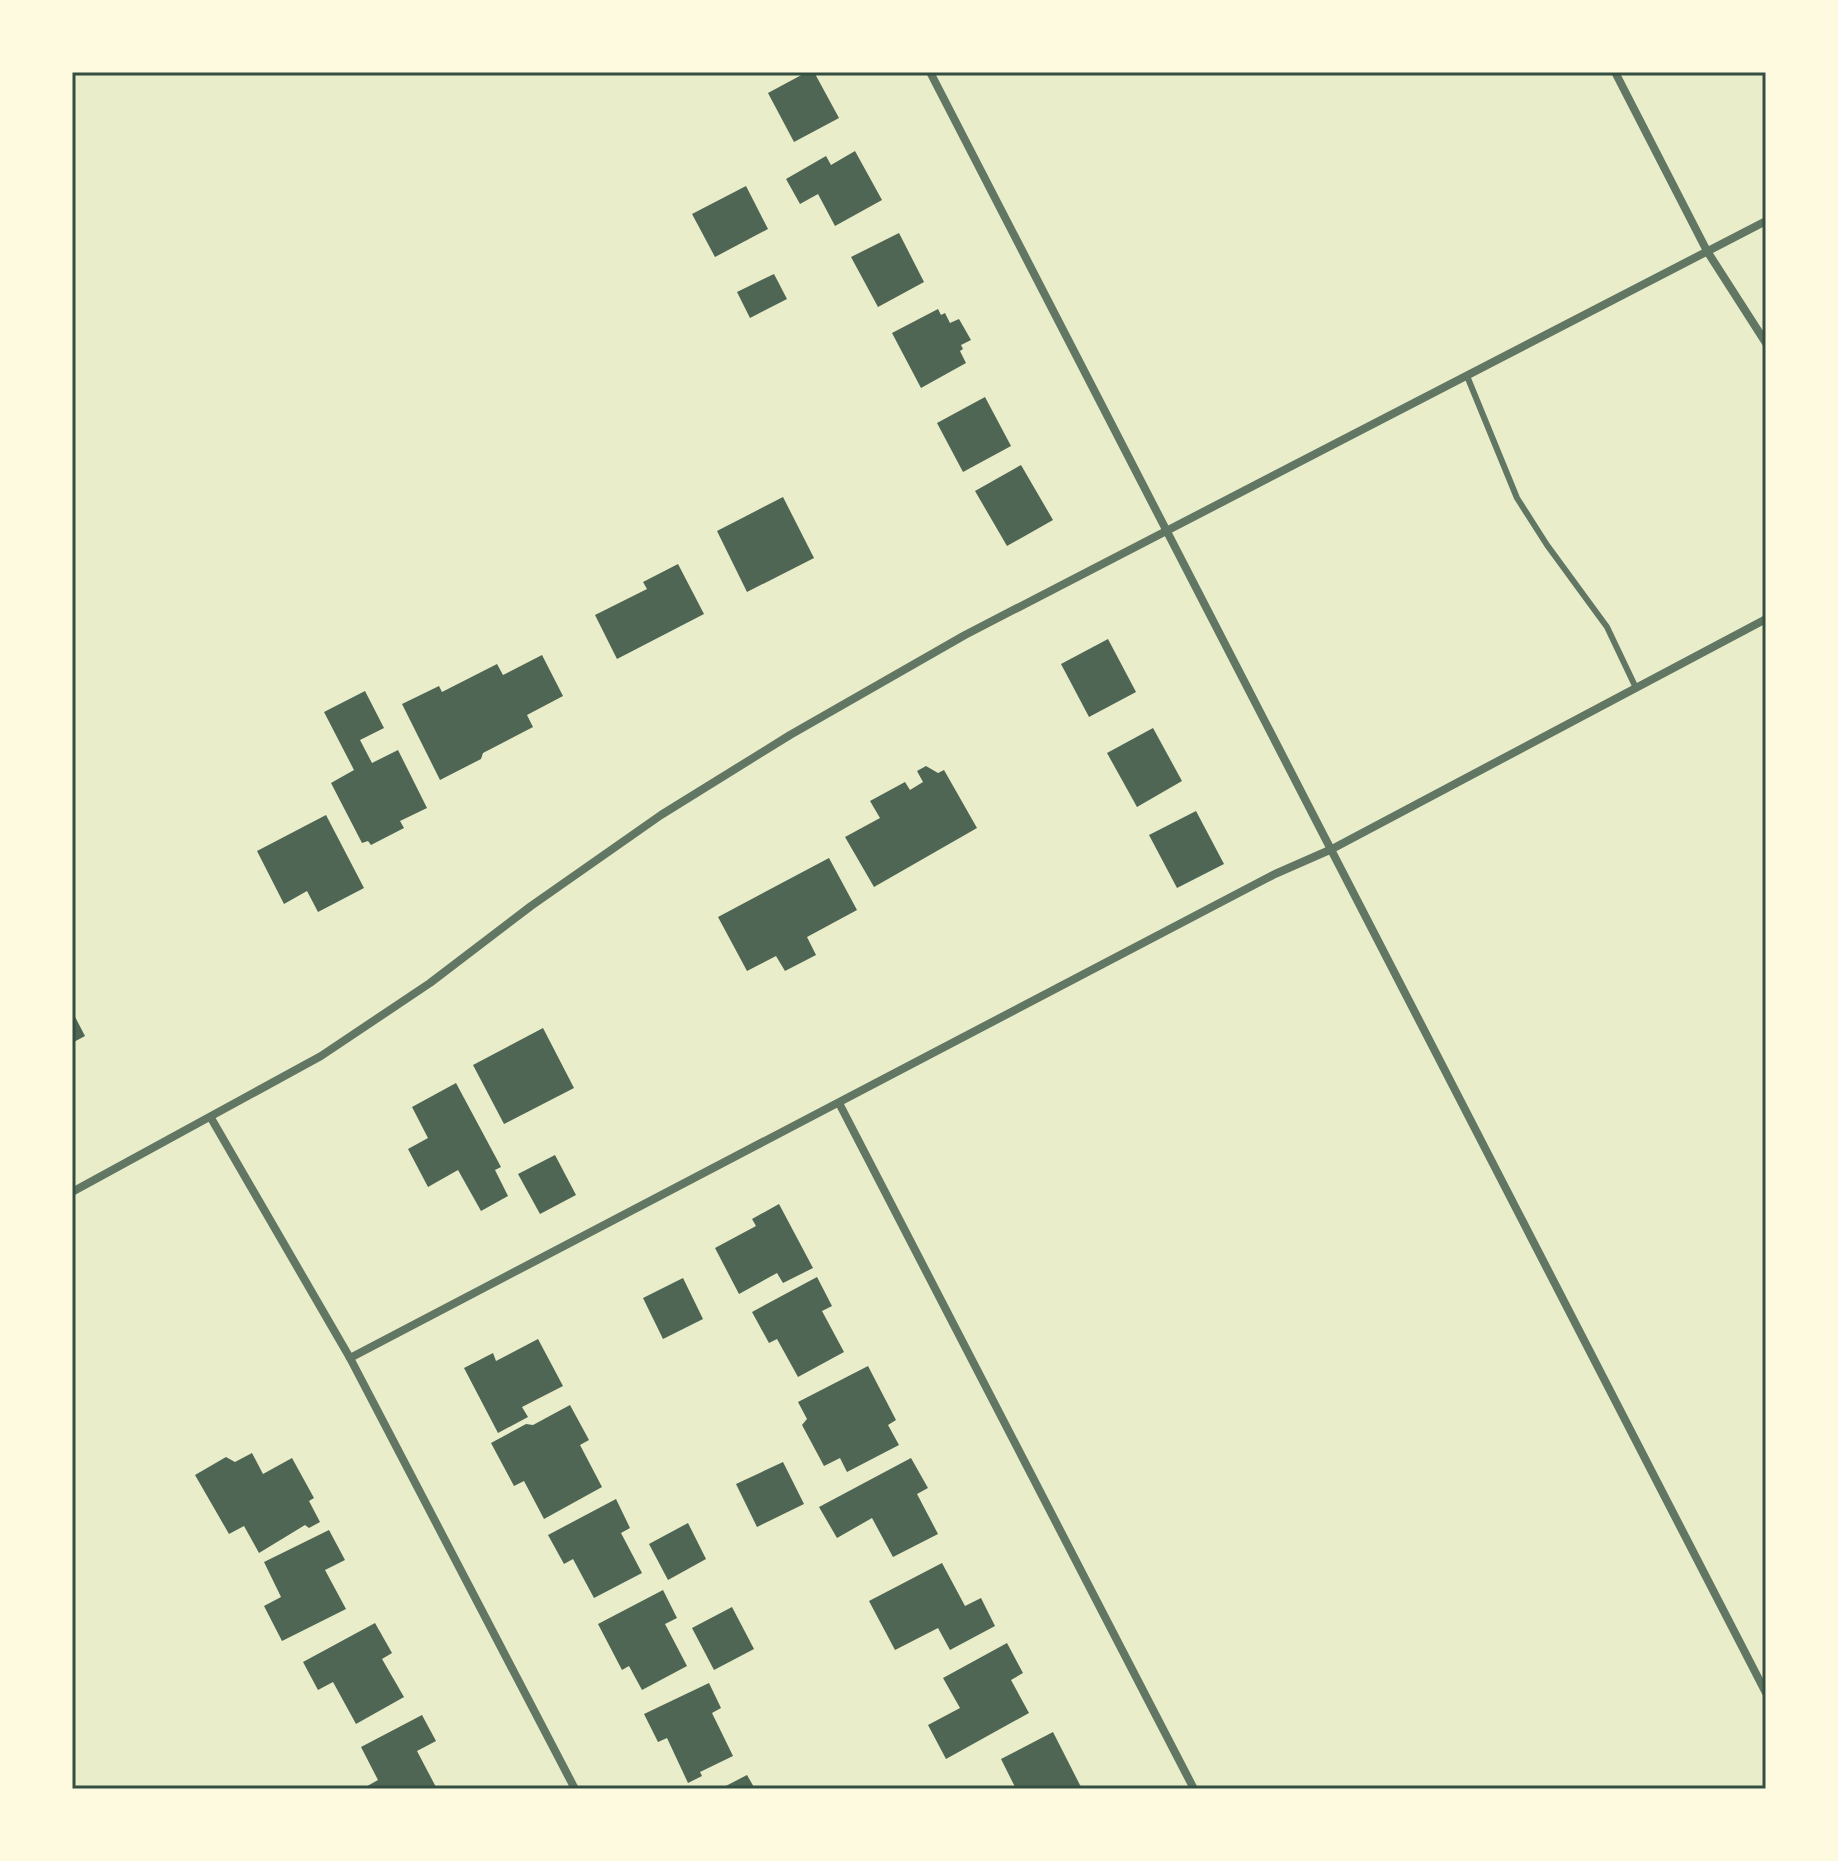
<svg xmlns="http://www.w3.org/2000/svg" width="1838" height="1861" font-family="'DM Sans',sans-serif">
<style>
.building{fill:#4f6655}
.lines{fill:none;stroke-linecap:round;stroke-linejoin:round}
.service{stroke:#617663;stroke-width:6}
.minor{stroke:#617663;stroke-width:8}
.neatline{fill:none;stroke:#344e41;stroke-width:3}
</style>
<rect width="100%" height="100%" fill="#e9edc9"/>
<g class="building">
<polygon points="807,72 814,72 839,118 794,142 768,93"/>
<polygon points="855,151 882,200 835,226 818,194 800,204 786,179 826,156 831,165"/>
<polygon points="746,186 768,229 715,257 692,214"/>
<polygon points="899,233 924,282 878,307 851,257"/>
<polygon points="774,274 787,299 750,318 737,292"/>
<polygon points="938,309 941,315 945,313 950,323 959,319 971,340 961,345 963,349 960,351 966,363 921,388 892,333"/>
<polygon points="985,397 1011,446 963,472 937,423"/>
<polygon points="1021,465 1053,520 1007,546 975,491"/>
<polygon points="783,497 814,558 747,592 717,531"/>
<polygon points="678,564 704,614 617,659 595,615 647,589 643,582"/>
<polygon points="1108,639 1136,692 1089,717 1061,664"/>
<polygon points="542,655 563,696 527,715 533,727 483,753 481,759 440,780 402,704 439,686 442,692 497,664 503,675"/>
<polygon points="365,691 384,728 360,740 372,763 398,750 427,808 400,821 404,828 371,845 368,841 362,843 331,783 354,770 324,712"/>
<polygon points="1153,728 1182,781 1137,807 1107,753"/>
<polygon points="926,766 938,773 944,770 977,828 874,887 845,837 880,818 870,801 905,782 910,790 923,782 917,771"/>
<polygon points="1196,811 1224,864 1177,888 1149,835"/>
<polygon points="326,815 364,888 318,912 307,891 284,904 257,851"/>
<polygon points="829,858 857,910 807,937 816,955 785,971 776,956 747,971 718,917"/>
<polygon points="72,1011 85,1036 72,1043"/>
<polygon points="543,1028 574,1088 504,1124 473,1065"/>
<polygon points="456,1083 501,1167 495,1170 508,1196 481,1211 458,1170 428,1187 408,1149 428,1138 412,1107"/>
<polygon points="555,1155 576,1195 540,1214 518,1174"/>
<polygon points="779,1204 813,1268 783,1283 777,1273 739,1294 715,1248 756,1226 752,1219"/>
<polygon points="817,1277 832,1306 822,1311 844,1352 798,1377 777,1339 769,1343 752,1312"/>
<polygon points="683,1278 703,1319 663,1339 643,1298"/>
<polygon points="538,1339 563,1386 522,1407 528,1417 498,1433 464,1368 493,1353 496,1361"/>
<polygon points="868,1366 896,1420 888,1425 899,1445 847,1472 840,1458 824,1466 802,1425 807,1419 798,1402"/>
<polygon points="570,1405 589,1440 580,1445 602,1487 544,1519 524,1481 514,1486 491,1443 526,1424 533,1425"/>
<polygon points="252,1453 263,1474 292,1458 314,1498 309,1501 320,1522 309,1528 305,1525 259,1553 244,1526 229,1534 195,1475 226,1457 235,1462"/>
<polygon points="911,1458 928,1488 917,1494 938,1534 893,1557 872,1518 837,1538 819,1507"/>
<polygon points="783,1462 804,1504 757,1527 736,1484"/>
<polygon points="616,1499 630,1528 621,1533 642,1573 594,1598 573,1559 564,1564 548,1535"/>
<polygon points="688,1523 706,1559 668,1580 649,1544"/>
<polygon points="329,1530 345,1560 325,1570 346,1609 282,1641 264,1606 281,1597 264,1562"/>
<polygon points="942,1563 965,1606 981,1598 995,1626 950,1650 938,1628 895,1650 869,1601"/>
<polygon points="663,1590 677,1618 665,1624 687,1666 642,1690 629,1666 622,1670 598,1624"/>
<polygon points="732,1607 754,1649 714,1670 692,1628"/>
<polygon points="375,1623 392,1653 382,1659 404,1697 356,1724 333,1682 318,1690 303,1662"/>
<polygon points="1007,1643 1023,1673 1011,1680 1029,1713 946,1759 928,1725 960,1708 943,1678"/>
<polygon points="709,1683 721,1708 712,1713 733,1756 700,1772 702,1776 688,1783 667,1738 658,1742 644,1714"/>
<polygon points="422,1715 436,1741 417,1751 437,1789 362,1789 378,1780 361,1747"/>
<polygon points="1053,1732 1082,1789 1016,1789 1001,1759"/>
<polygon points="747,1775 755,1789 720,1789"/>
</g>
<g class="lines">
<polyline class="service" points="1467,376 1517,498 1547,545 1607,627 1636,688"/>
<g class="minor">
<polyline points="930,72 1766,1693"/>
<polyline points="1615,72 1707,251 1766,343"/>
<polyline points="839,1103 1194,1789"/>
<polyline points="211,1118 350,1358 575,1789"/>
<polyline points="72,1192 321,1056 430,983 531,906 661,815 790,735 965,635 1766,221"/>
<polyline points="350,1358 1275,874 1332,849 1766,619"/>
</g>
</g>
<rect width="1838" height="1861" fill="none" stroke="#fefae0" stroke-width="148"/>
<rect x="74" y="74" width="1690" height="1713" class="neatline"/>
</svg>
